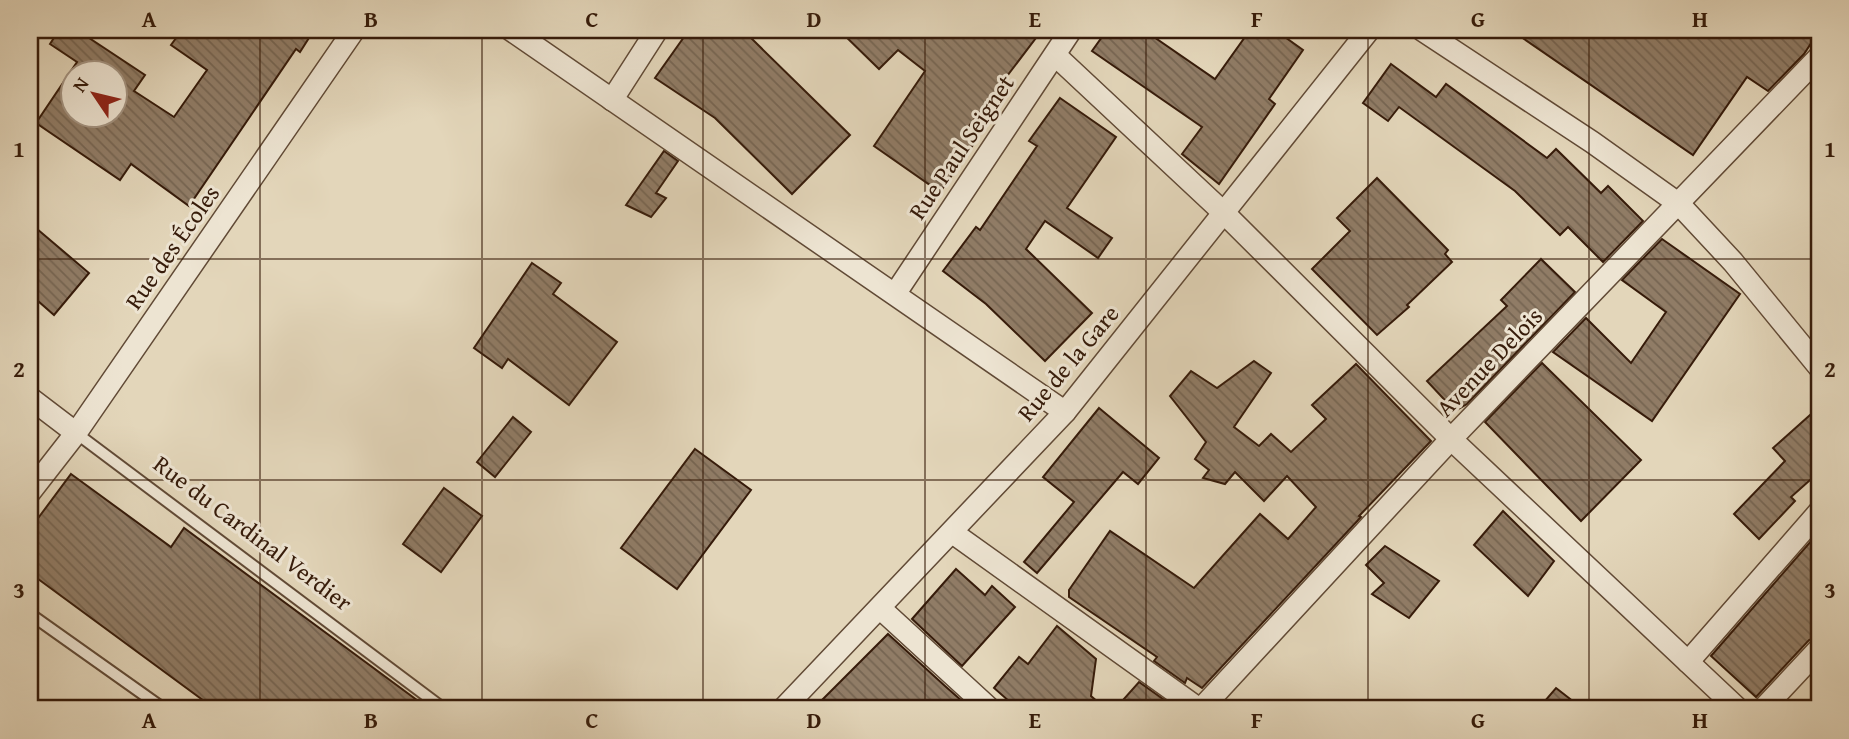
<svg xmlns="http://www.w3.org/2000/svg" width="1849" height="739" font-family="'Gentium Book Plus',serif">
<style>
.building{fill:url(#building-back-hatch);stroke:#361b0a;stroke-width:2;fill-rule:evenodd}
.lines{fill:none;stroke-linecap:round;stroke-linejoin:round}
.service-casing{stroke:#614a36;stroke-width:14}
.minor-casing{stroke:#614a36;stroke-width:24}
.service{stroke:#ede4d2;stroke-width:10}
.minor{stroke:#ede4d2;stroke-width:21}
.grid{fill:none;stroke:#361b0a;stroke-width:2;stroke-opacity:0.55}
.labels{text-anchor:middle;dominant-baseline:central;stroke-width:6;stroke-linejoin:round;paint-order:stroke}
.street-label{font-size:24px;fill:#361b0a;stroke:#ede4d2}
.neatline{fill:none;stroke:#361b0a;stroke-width:2.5}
.grid-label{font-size:23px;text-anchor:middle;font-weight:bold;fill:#361b0a}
</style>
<defs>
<pattern id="building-back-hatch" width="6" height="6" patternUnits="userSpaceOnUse" patternTransform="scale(1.75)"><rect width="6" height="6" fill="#907c66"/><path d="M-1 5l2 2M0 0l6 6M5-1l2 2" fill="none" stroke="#766552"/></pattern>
</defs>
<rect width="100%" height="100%" fill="#e3d6ba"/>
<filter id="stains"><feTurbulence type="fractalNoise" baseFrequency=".00286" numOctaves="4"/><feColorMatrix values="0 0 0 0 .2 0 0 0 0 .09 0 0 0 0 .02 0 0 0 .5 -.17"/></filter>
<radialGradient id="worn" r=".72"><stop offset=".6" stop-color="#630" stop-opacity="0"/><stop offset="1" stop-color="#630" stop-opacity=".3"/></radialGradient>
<g class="building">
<path d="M59 30H77L145 75 134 91 174 117 207 70 171 45 182 30H314L300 52 296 49 189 206 131 164 120 180 36 123 77 62 50 44ZM74 74H116V116H74Z"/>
<polygon points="689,30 757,30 751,38 850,135 792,194 715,118 655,78"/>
<polygon points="839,30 1042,30 963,134 975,142 940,192 874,146 925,71 898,50 879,69"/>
<polygon points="1107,30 1159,30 1154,37 1215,79 1250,30 1275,30 1303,50 1269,99 1275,104 1219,184 1182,154 1202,127 1092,51"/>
<polygon points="1511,30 1819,30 1819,31 1804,54 1768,91 1747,77 1693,155"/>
<polygon points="1391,64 1436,97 1446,84 1547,158 1556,149 1601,193 1608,186 1643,221 1603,262 1568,227 1560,235 1515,191 1399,107 1388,121 1363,103"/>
<polygon points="1060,98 1116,137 1067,208 1112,238 1098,258 1045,221 1026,249 1092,313 1045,361 986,304 943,271 976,227 980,230 1037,146 1029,141"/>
<polygon points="664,151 678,161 656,193 666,198 651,217 626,205"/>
<polygon points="1377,178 1448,250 1445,254 1452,262 1407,305 1409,307 1377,335 1312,269 1350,231 1337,218"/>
<polygon points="30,223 89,273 54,315 30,294"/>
<polygon points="1662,239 1740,294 1652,421 1553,352 1586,318 1631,363 1666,312 1622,280"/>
<polygon points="1541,259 1575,292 1467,404 1455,411 1427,381 1507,306 1501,300"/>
<polygon points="532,263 561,283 553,294 617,342 569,405 508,359 502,368 474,348"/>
<polygon points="1254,361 1271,373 1234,427 1259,446 1271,434 1291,452 1326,419 1312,405 1356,364 1431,441 1359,516 1361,517 1202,688 1187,678 1185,683 1154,661 1157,657 1069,597 1069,590 1110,531 1194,588 1260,514 1288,539 1316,507 1287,476 1264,501 1235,472 1225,484 1203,478 1209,470 1195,459 1206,442 1170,396 1191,371 1217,388"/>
<polygon points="1542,363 1641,460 1581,521 1485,422"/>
<polygon points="1819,407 1819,472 1791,497 1795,501 1759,539 1734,514 1785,461 1773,448"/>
<polygon points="1099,408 1159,458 1138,484 1123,472 1037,573 1024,562 1074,502 1043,477"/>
<polygon points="513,417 531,432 495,477 477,462"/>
<polygon points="695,449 751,490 677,589 621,548"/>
<polygon points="71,474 171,547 184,528 429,709 215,709 30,573 30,529"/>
<polygon points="444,488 482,516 441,572 403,544"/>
<polygon points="1503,511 1554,561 1528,596 1474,545"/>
<polygon points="1819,532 1819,636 1809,640 1756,697 1711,656"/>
<polygon points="1385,546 1439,581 1409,618 1372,594 1384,583 1366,565"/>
<polygon points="956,569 985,595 992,586 1015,607 962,666 912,619"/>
<polygon points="1057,626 1096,659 1091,696 1106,709 1018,709 994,688 1019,657 1028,664"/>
<polygon points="888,634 945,686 971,709 813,709"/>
<polygon points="1139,682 1170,704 1166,709 1115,709"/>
<polygon points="1556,688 1583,709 1538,709"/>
</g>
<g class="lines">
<g class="service-casing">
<g id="service">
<polyline points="76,433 444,709"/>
<polyline points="30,614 164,709"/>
</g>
</g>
<g class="minor-casing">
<g id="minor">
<polyline points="511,30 1065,412"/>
<polyline points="1422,30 1592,142 1679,204 1733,262 1819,367"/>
<polyline points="1055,55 1225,214 1451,439 1738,709"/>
<polyline points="612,100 657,30"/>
<polyline points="895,294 1071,30"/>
<polyline points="30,398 76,433"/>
<polyline points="30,492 76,433 354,30"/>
<polyline points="953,533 1199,709"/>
<polyline points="881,609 990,709"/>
<polyline points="1688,662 1819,512"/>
<polyline points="783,709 1065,412 1369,30"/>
<polyline points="1201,709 1451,439 1819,57"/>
<polyline points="1763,709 1819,649"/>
</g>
</g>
<use href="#service" class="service"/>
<use href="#minor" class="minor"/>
</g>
<path class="grid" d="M260 30V709M482 30V709M703 30V709M925 30V709M1146 30V709M1368 30V709M1589 30V709M30 259H1819M30 480H1819"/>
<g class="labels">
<g class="street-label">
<text transform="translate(961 147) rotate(-56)">Rue Paul Seignet</text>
<text transform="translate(172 247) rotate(-55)">Rue des Écoles</text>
<text transform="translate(1489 362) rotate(-46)">Avenue Delois</text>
<text transform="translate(1068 363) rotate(-50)">Rue de la Gare</text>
<text transform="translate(253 533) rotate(37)">Rue du Cardinal Verdier</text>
</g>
</g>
<rect width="1849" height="739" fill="none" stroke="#e3d6ba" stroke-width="77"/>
<g transform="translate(94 94) rotate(305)"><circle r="33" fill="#ede4d2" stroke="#a49482" stroke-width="2"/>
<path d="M0-5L12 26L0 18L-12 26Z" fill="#8f2418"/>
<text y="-10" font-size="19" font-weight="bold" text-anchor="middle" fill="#361b0a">N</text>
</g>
<rect x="38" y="38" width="1773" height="662" class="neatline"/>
<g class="grid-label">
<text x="149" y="27">A</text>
<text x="371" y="27">B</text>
<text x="592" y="27">C</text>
<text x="814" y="27">D</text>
<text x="1035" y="27">E</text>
<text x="1257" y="27">F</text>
<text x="1478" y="27">G</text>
<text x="1700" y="27">H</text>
<text x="19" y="157">1</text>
<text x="1830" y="157">1</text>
<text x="19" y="377">2</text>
<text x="1830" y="377">2</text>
<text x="19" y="598">3</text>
<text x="1830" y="598">3</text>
<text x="149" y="728">A</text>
<text x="371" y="728">B</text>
<text x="592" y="728">C</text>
<text x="814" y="728">D</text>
<text x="1035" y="728">E</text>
<text x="1257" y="728">F</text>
<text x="1478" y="728">G</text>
<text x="1700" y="728">H</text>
</g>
<rect width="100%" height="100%" filter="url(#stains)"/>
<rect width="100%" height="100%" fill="url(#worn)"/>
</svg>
